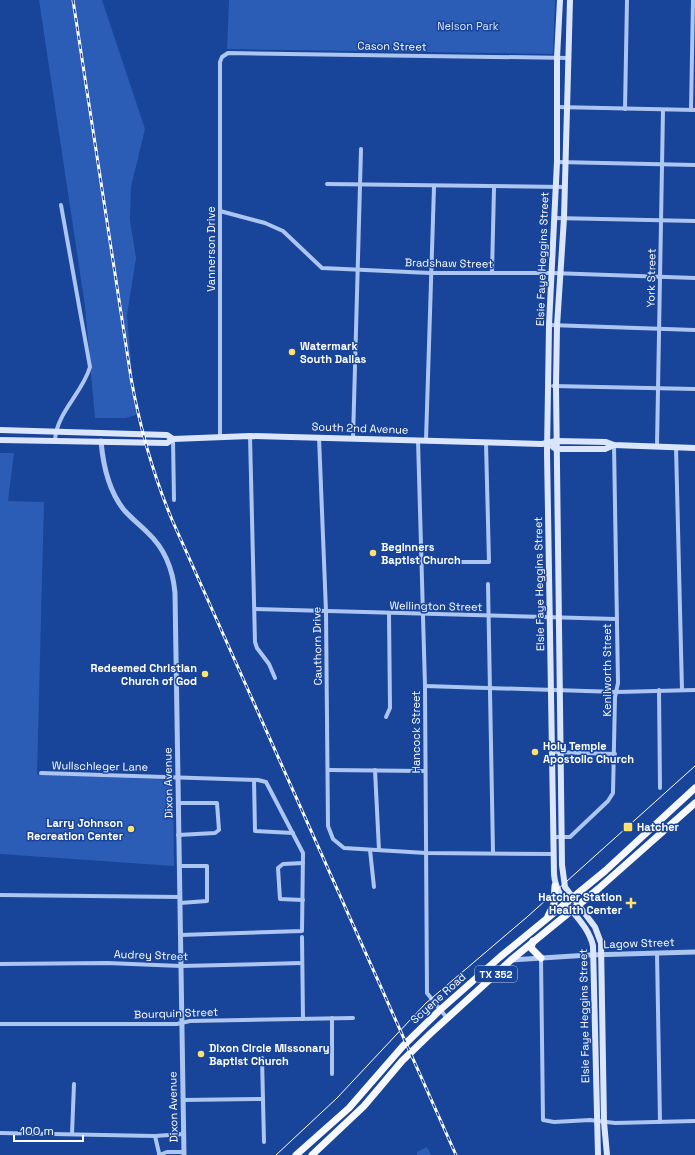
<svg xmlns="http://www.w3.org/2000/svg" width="695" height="1155" font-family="'Space Grotesk',sans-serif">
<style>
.green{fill:#2b5db6}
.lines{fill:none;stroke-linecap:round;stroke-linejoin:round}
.minor{stroke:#acc5f1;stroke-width:4}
.tertiary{stroke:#acc5f1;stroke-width:5}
.secondary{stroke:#dbe6fc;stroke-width:6}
.primary{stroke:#f7f9ff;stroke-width:7}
.tram{stroke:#fff;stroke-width:1}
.rail-casing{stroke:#fff;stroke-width:3}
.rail{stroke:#184499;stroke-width:1.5;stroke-dasharray:4.5;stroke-linecap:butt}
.poi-dot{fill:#ffe26d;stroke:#184499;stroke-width:1.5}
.labels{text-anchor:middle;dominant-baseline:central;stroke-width:3;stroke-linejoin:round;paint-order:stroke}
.shield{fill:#184499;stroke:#bac7e0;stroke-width:1}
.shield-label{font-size:10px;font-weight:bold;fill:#fff}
.park-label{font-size:11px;fill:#d4e2fc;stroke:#184499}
.street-label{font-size:11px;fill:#fff;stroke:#184499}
.poi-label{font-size:11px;font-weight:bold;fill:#fff;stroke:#184499;text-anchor:start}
</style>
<rect width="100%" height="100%" fill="#184499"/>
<g class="green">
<polygon points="39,0 102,0 145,129 131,187 130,220 136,258 127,315 132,374 139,414 126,418 95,418 85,306"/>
<polygon points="229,0 555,0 553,54 227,49"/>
<polygon points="0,453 14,453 8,501 44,502 37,774 173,780 174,866 0,854"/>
<polygon points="427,1147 431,1155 417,1155 417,1152"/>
</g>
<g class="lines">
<g class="minor">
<polyline points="556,107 695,110"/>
<polyline points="625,109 627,0"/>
<polyline points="691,110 693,0"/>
<polyline points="557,162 695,165"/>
<polyline points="327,184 565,187"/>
<polyline points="220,211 265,223 283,231 322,268 430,273 552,273 695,278"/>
<polyline points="554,218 695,221"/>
<polyline points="492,273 494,188"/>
<polyline points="549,325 695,330"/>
<polyline points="553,386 695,389"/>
<polyline points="250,436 255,642 257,648 269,664 275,678"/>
<polyline points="220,437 220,62 222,57 228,53 569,58"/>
<polyline points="319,437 326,611 328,826 333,839 344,848 426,853 554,854"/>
<polyline points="173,439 174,500"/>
<polyline points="353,439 361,149"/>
<polyline points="418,440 425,686 427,993 447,1018"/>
<polyline points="426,440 434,187"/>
<path d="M55 441C56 413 82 394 90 367L61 205"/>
<polyline points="657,446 663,110"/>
<polyline points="676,447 682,690"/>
<polyline points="422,562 489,562 486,443"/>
<polyline points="488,584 493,852"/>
<polyline points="255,609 616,619"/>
<polyline points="425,686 617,692 695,690"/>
<polyline points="659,690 660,788"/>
<polyline points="386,717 390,708 389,614"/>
<polyline points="553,752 615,754"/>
<polyline points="329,770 424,771"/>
<polyline points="375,770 379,850"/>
<polyline points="41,773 258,780 266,782 303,853 302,931 180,935"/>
<polyline points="254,780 255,831 293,833"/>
<polyline points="178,803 217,803 219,830 215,833 178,835"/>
<polyline points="555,837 570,837 608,801 613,793 615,697 618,683 614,445"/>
<polyline points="370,850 374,887"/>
<polyline points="179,866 207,866 207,901 180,903"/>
<polyline points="0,895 180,897"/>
<polyline points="303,900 280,899 278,868 283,864 303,863"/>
<polyline points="302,937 303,1019"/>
<polyline points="657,953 660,1122"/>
<polyline points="541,958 543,1120 554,1122 590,1120 615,1123 695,1121"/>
<polyline points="0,964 107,963 181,966 302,963"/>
<polyline points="332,1018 332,1074"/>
<polyline points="0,1024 177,1024 190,1021 353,1018"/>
<polyline points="262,1058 264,1142"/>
<polyline points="183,1100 263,1099"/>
<polyline points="0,1133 155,1136 183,1134"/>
<polyline points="72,1134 74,1084"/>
<polyline points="155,1136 159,1153"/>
<polyline points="159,1155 167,1152 184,1152"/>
</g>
<g class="tertiary">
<path d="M101 441C103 465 108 490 124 510 131 518 140 525 148 533 165 549 173 570 175 593L184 1155"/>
<polyline points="511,960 589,955 695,952"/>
</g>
<g class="secondary">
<path d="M560 0 557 58V162L549 325 547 452 554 874C556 904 587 918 593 946L598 1155"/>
<polyline points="570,0 564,218 557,326 556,386 562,865 565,887 595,927 601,943 604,1122 607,1155"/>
<polyline points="0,430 167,435 173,439"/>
<polyline points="0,440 167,443 173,439 250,436 542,444 556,441 606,442 614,445 695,448"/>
<polyline points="553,447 556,449 605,449 614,445"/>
</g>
<g class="primary">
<polyline points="548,916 554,904 555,886"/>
<polyline points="533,941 531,948 541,958"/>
<polyline points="296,1155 349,1108 403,1046 440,1010 500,957 605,871 695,788"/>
<polyline points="312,1155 364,1106 402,1061 431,1033 511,960 598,889 695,803"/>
</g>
<polyline class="tram" points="276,1155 337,1098 426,1003 527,917 695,766"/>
<g class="rail-casing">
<path id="rail" d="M73 0 131 378C140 428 153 475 173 522L456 1155"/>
</g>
<use href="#rail" class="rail"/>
</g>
<g class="poi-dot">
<circle cx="292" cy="352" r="4"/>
<circle cx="373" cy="553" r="4"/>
<circle cx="205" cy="674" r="4"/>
<circle cx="535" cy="752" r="4"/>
<rect x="623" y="822" width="10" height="10" rx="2"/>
<circle cx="131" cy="829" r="4"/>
<path d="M629 897h4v4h4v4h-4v4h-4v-4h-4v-4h4z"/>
<circle cx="201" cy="1054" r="4"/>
</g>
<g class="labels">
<rect class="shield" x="475" y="966" width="42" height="16" rx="3"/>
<g class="shield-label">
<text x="496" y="974">TX 352</text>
</g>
<g class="park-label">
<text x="468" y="26">Nelson Park</text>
</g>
<g class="street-label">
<text transform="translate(392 46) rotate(1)">Cason Street</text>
<text transform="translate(211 249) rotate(-90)">Vannerson Drive</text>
<text transform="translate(542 259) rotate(-88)">Elsie Faye Heggins Street</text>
<text transform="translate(449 263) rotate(1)">Bradshaw Street</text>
<text transform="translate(651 278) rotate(-89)">York Street</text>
<text transform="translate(360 428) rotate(2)">South 2nd Avenue</text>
<text transform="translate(539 584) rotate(-91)">Elsie Faye Heggins Street</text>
<text transform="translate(436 606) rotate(1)">Wellington Street</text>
<text transform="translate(317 646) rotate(-91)">Cauthorn Drive</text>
<text transform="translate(607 670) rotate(-90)">Kenilworth Street</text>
<text transform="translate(416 732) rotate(-90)">Hancock Street</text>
<text transform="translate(100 766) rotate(1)">Wullschleger Lane</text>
<text transform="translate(168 783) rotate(-91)">Dixon Avenue</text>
<text transform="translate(639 943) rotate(-2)">Lagow Street</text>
<text transform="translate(151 955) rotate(2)">Audrey Street</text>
<text transform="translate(438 998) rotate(-42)">Scyene Road</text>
<text transform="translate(176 1013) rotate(-2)">Bourquin Street</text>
<text transform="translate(584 1016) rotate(-91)">Elsie Faye Heggins Street</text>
<text transform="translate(173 1107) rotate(-91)">Dixon Avenue</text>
</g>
<g class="poi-label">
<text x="300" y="346">Watermark<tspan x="300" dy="13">South Dallas</tspan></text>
<text x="381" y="547">Beginners<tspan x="381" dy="13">Baptist Church</tspan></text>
<text x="197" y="668" text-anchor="end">Redeemed Christian<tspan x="197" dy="13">Church of God</tspan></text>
<text x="543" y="746">Holy Temple<tspan x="543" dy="13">Apostolic Church</tspan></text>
<text x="123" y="823" text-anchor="end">Larry Johnson<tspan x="123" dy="13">Recreation Center</tspan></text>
<text x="637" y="827">Hatcher</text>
<text x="622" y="897" text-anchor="end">Hatcher Station<tspan x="622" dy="13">Health Center</tspan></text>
<text x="209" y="1048">Dixon Circle Missonary<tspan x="209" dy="13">Baptist Church</tspan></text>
</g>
</g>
<path d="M14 1135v6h69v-6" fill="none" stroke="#ffffff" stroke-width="2"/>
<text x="20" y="1135" font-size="12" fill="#ffffff" stroke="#184499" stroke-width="3" paint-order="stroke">100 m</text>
</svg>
